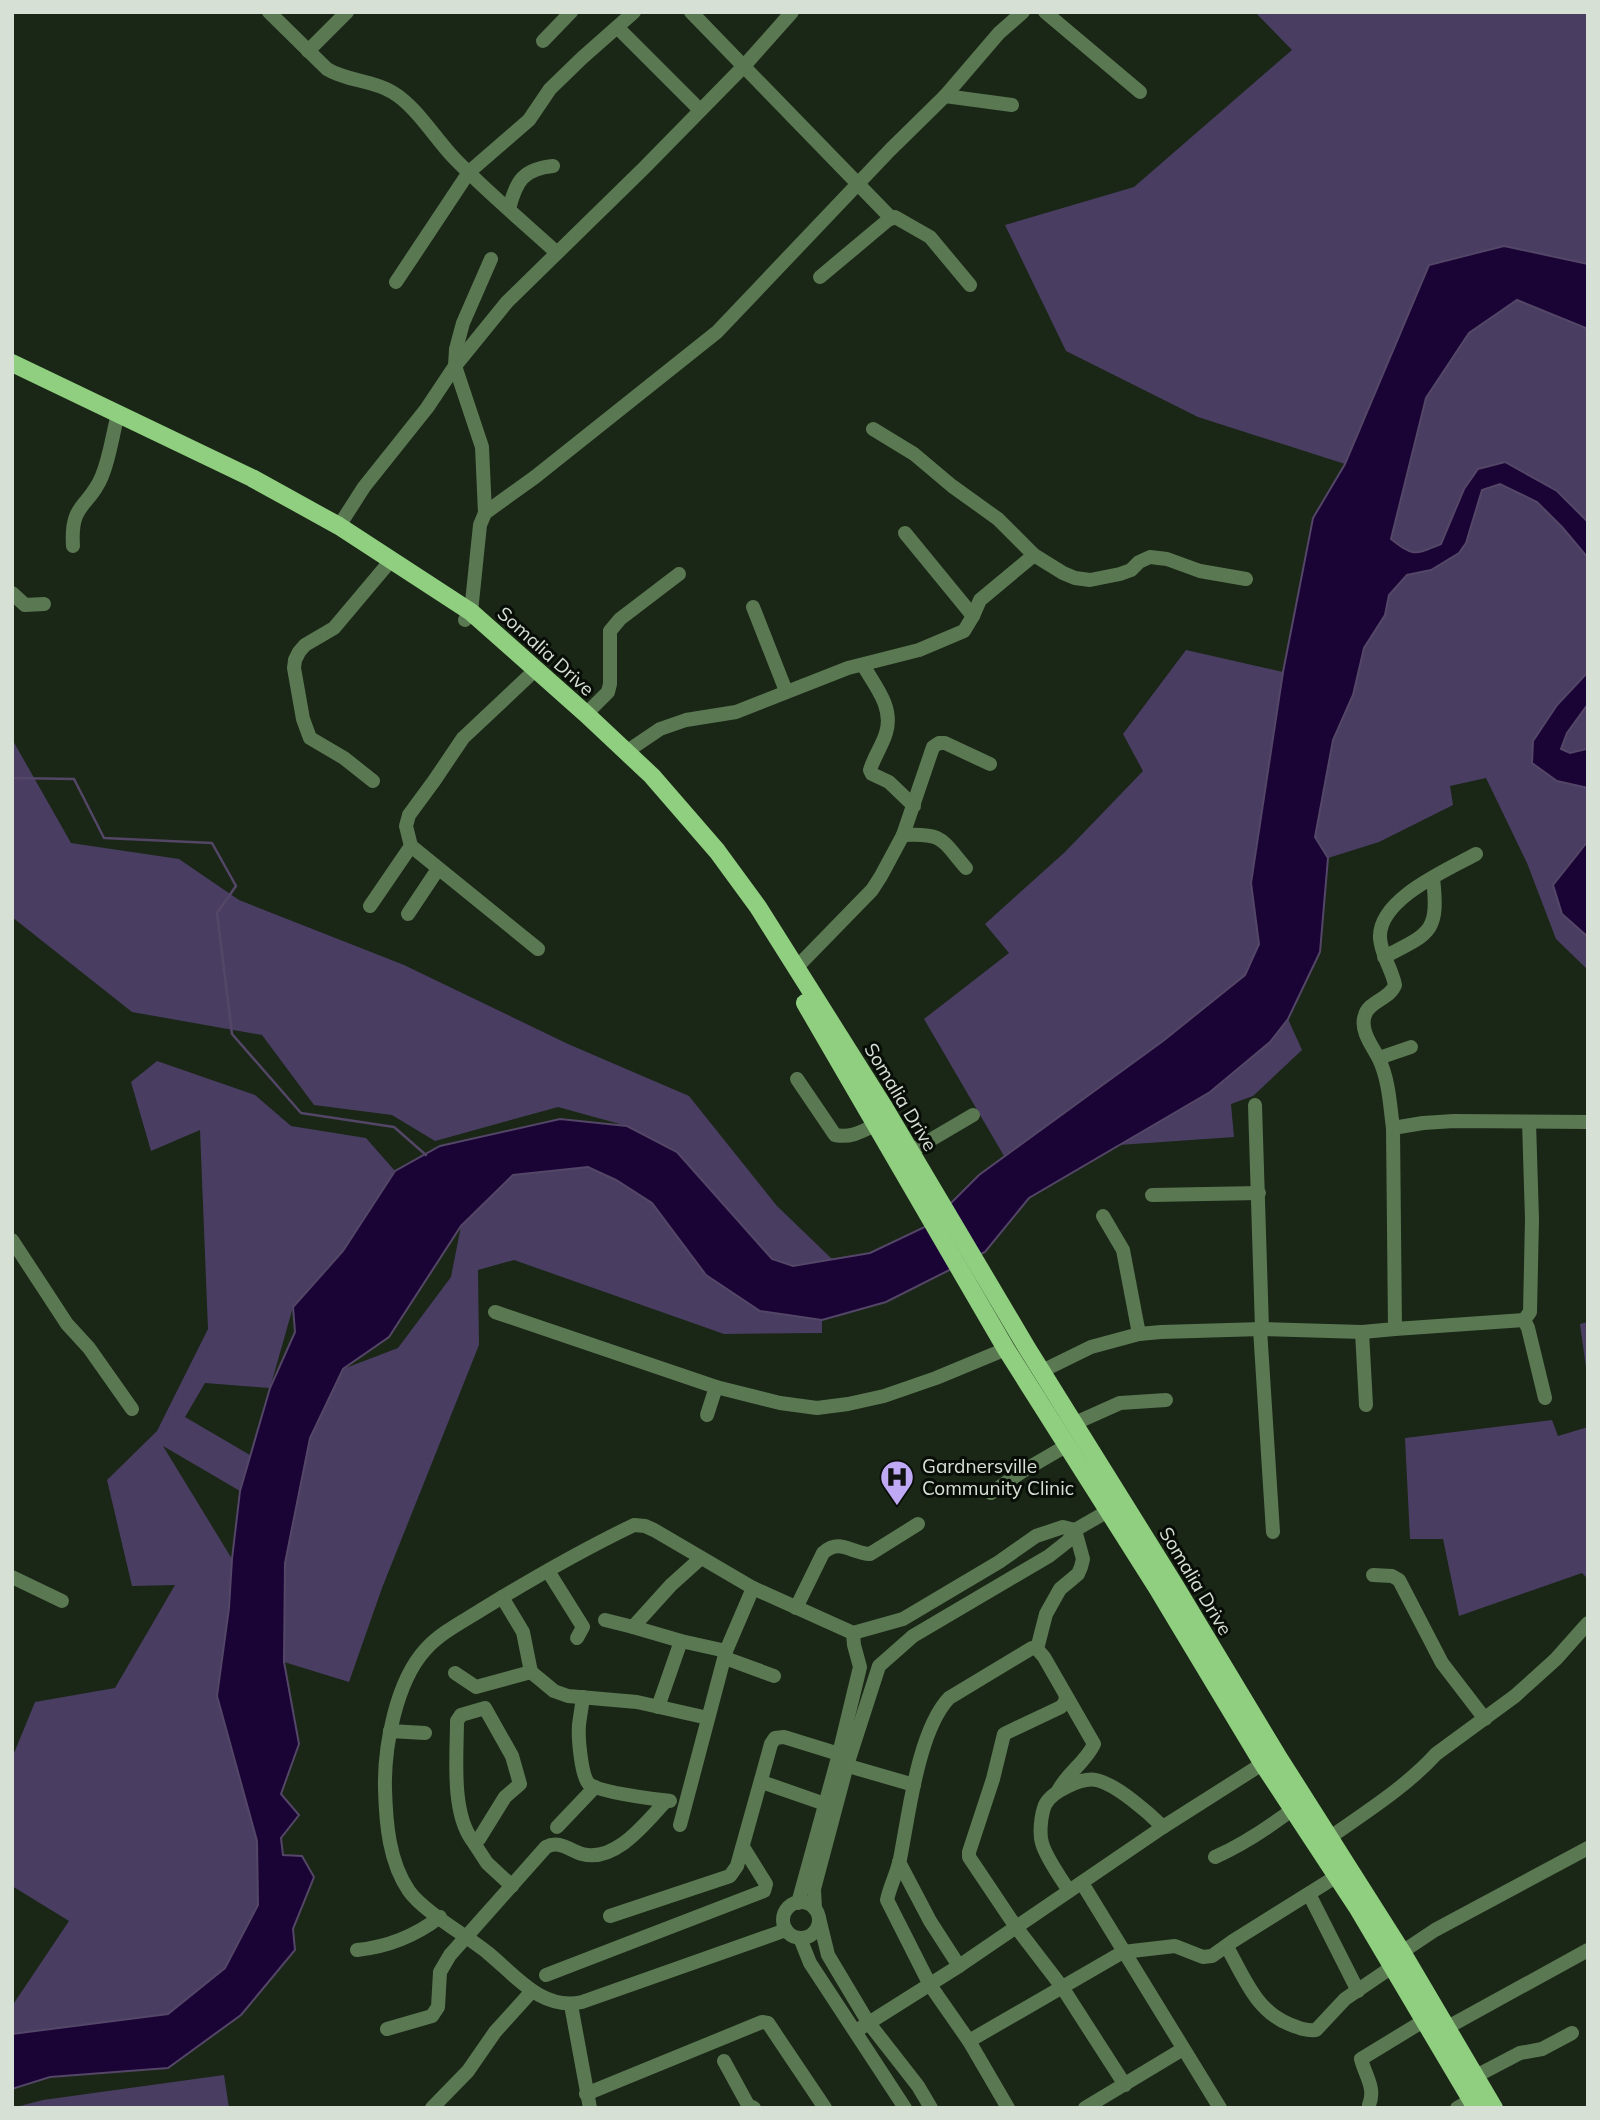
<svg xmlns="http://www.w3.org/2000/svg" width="1600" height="2120" font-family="Mulish,sans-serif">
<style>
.green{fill:#493e61}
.water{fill:#1a0436;stroke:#534666;stroke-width:2}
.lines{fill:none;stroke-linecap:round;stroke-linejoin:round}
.stream{stroke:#534666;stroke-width:2.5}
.minor{stroke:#5a7852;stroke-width:14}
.major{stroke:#8fcf7f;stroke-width:18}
.labels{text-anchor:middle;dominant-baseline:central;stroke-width:6;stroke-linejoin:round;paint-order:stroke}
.street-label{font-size:19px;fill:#d7e0d5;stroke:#080e07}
.poi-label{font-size:19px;fill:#d7e0d5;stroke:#080e07;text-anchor:start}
</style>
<rect width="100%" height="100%" fill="#1a2616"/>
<g class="green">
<polygon points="1255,12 1588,12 1588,264 1504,246 1429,265 1345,464 1198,417 1066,351 1005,225 1134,187 1292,50"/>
<path d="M1517 300 1588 329V522L1557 491 1505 462 1464 489 1442 544C1416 554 1414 558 1391 539L1426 398 1469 333Z"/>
<polygon points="1500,484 1537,502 1562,527 1588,558 1588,672 1557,705 1533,741 1557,781 1588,788 1588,841 1553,885 1562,914 1588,937 1588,970 1556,939 1527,863 1486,778 1450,786 1453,805 1379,842 1328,858 1315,837 1333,740 1353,695 1364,648 1385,615 1389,595 1407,575 1431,570 1466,543 1482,490"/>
<polygon points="1186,650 1283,672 1251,883 1259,944 1245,975 1163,1041 1004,1156 924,1019 1009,953 985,924 1065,852 1143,771 1123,734"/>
<polygon points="1588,704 1588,751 1586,750 1570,753 1561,749 1567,733"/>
<polygon points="12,739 71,843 179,859 239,900 404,965 568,1044 689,1096 777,1206 832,1259 793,1266 772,1259 677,1152 627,1126 558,1107 435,1141 392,1115 314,1105 262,1035 132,1012 12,917"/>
<polygon points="1288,1019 1302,1050 1253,1096 1231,1104 1234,1137 1119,1145 1210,1092 1270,1042"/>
<polygon points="157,1061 255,1095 291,1126 366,1138 395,1171 343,1251 293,1307 270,1388 205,1383 185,1417 250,1455 240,1491 163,1446 232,1559 229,1608 217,1696 257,1841 258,1905 225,1968 168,2014 12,2034 12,2006 69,1921 12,1886 12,1758 35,1702 115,1688 175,1585 132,1586 107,1480 157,1431 208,1329 200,1130 151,1151 131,1082"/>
<polygon points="588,1167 616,1180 652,1203 706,1275 760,1311 822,1320 822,1333 724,1334 514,1260 478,1270 479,1345 382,1588 349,1682 284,1662 285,1563 310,1438 343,1369 398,1348 451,1277 461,1226 513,1175"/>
<polygon points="1588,1322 1588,1382 1580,1324"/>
<polygon points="1552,1420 1558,1436 1588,1427 1588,1579 1582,1573 1459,1616 1443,1539 1410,1539 1405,1438"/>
<polygon points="224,2075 229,2108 12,2108 43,2100"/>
</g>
<g class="water">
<path d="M1504 246 1588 264V329L1517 300 1469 333 1426 398 1391 539C1414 558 1416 554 1441 544L1464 489 1478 469 1505 462 1557 491 1588 522V558L1562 527 1537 502 1500 484 1482 490 1466 543 1459 553 1431 570 1407 575 1389 595 1385 615 1364 648 1353 695 1333 740 1315 837 1328 858 1320 952 1288 1019 1270 1042 1210 1092 1029 1198 985 1252 886 1302 822 1320 760 1311 706 1275 652 1203 616 1180 588 1167 513 1175 461 1226 389 1337 343 1369 310 1438 285 1563 284 1662 299 1744 281 1794 299 1815 281 1838 283 1855 302 1856 314 1877 293 1929 295 1950 241 2015 168 2068 50 2077 12 2089V2034L168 2014 225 1968 258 1905 257 1841 217 1696 229 1608 232 1559 240 1491 270 1388 295 1332 293 1307 343 1251 395 1171 440 1146 560 1119 627 1126 677 1152 772 1259 793 1266 870 1253 929 1225 979 1175 1163 1041 1245 975 1259 944 1251 883 1283 672 1313 518 1345 464 1429 265Z"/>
<polygon points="1588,672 1588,704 1567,733 1561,749 1570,753 1586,749 1588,751 1588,788 1557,781 1532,763 1533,741 1557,705"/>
<polygon points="1588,841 1588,937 1562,914 1553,885"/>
</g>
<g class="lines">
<polyline class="stream" points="12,778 74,779 104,838 212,843 236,886 217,913 232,1034 301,1113 394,1127 426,1155"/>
<g class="minor">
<path d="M269 12 327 69C346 81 372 80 392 92 415 105 435 138 454 158 486 191 522 221 556 252"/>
<polyline points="691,12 891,218"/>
<polyline points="1045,12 1140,92"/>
<polyline points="618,28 700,110"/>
<polyline points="543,41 571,12"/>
<polyline points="308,51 347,12"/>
<polyline points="945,96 1012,105"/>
<path d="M509 209C516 181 523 169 553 166"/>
<polyline points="820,277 888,220 895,217 930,237 970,285"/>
<polyline points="396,282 469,172 529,120 550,89 582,58 634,12"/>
<polyline points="873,429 914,454 952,486 998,519 1034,555 1063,573 1075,578 1090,580 1120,574 1131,570 1139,562 1150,557 1167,559 1200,571 1246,579"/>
<polyline points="485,513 482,447 455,366 456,349 463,323 491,259"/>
<polyline points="339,526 364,487 427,408 455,366 507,302 644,168 744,66 792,12"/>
<polyline points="905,533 973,616"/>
<path d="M73 546C70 502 89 508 102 476 109 459 112 439 116 422"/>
<polyline points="12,593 25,605 44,604"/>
<polyline points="753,607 786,691"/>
<polyline points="465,620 471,612 480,525 485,513 535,477 717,332 890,150 945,96 999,33 1023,12"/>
<path d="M863 665C875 686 894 707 886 733 882 746 874 757 870 770L872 774 889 782 914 806"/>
<polyline points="530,675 463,738 434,781 409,815 406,826 411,846 538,949"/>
<polyline points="586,714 608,692 610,684 610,631 620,619 679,574"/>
<polyline points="626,752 660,729 686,720 736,712 848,668 919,650 964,631 973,616 980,600 1034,555"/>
<polyline points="373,781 344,758 310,738 303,719 294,668 295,660 299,652 305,645 334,628 387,565"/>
<path d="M903 835C944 833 941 839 966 868"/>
<polyline points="370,906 411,846"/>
<polyline points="408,914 438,869"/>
<path d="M1384 957C1431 933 1439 932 1433 878"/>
<polyline points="796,968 872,890 881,876 903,835 933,747 939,743 945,743 990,764"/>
<polyline points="1379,1058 1411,1047"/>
<path d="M797 1079 835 1135C851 1138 861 1132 875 1125"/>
<polyline points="1255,1105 1262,1329"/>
<path d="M1393 1128C1390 1106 1389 1080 1379 1059 1373 1047 1359 1030 1365 1015 1369 1001 1390 999 1395 985 1392 969 1381 955 1380 938 1378 899 1447 870 1476 854"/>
<polyline points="910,1152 973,1115"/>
<polyline points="1152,1195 1259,1193"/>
<polyline points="1103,1216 1123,1250 1139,1334"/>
<polyline points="12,1240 67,1324 89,1348 132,1409"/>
<polyline points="495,1312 716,1387 780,1403 817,1408 848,1404 884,1396 936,1378 1006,1349"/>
<polyline points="1524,1320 1528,1328 1545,1398"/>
<polyline points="1260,1329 1273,1532"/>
<polyline points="1395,1329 1524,1320 1530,1312 1532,1219 1529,1122"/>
<polyline points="1362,1332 1366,1405"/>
<polyline points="1042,1371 1091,1347 1139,1334 1161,1332 1262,1329 1362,1332 1395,1329 1393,1128 1423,1123 1454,1121 1588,1122"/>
<polyline points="707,1415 716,1387"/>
<polyline points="1073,1424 1120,1403 1166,1400"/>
<polyline points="991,1493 1023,1471 1066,1446"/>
<polyline points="701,1558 671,1585 633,1627 681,1641 726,1651"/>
<polyline points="548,1571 583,1627 577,1638"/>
<polyline points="1373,1575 1392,1576 1399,1580 1442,1663 1485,1719"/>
<polyline points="12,1577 62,1601"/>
<path d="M796 1608 823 1553C840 1538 851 1553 870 1554L918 1524"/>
<polyline points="605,1620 633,1627"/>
<polyline points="1037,1649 1046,1614 1060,1589 1078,1574 1081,1567 1083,1559 1075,1530"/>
<polyline points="725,1658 774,1676"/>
<polyline points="531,1672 554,1691 568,1696 637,1702 708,1718"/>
<polyline points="455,1673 476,1687 531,1672 523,1632 502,1597"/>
<polyline points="1066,1696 1065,1702 1061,1707 1004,1734 993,1779 969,1852 969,1857 1016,1927 1062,1987 1125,2085"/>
<path d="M583 1697C582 1706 580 1716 579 1725 578 1737 581 1776 589 1784 601 1793 654 1799 670 1801"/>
<polyline points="658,1707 681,1641"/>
<path d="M485 1708 512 1756 520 1784 505 1797 479 1839 472 1840C451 1811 457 1755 457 1721L461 1715Z"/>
<polyline points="390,1731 425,1733"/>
<polyline points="838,1763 914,1785"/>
<polyline points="762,1782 825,1804"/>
<polyline points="680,1825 726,1651 753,1588"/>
<polyline points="557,1827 595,1787"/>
<path d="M1329 1838C1366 1812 1406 1787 1436 1754L1515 1696 1556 1659 1588 1623"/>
<polyline points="472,1840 487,1863 512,1886"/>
<path d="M1215 1857C1244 1844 1268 1828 1293 1809"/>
<polyline points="899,1862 930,1921 959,1966"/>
<polyline points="1082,1883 1220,2108"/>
<path d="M1069 1891C1061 1878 1046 1858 1042 1843 1039 1833 1041 1815 1045 1805 1051 1792 1082 1777 1096 1780 1116 1784 1149 1813 1163 1827"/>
<polyline points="1309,1894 1358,1991"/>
<circle cx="801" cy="1920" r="18"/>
<polyline points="798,1903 839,1754 860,1667 854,1645 853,1633"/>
<polyline points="815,1909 814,1889 847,1765 879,1666 913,1636 1049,1556 1068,1541 1075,1530 1115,1507"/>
<polyline points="610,1916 730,1876 737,1866 771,1744 775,1738 784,1737 839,1754"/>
<polyline points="819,1918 828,1955 868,2022 918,2086 931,2108"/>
<path d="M786 1930 582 2002C542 2011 516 1976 488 1953 467 1936 423 1911 409 1891 389 1862 386 1824 385 1789 384 1747 396 1682 425 1650 440 1633 462 1622 481 1610 530 1580 582 1550 634 1525L645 1526 654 1530 753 1588 853 1633 903 1619 999 1562 1036 1536 1063 1527 1075 1530"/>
<polyline points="800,1938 810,1963 905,2108"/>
<path d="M1227 1947C1244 1977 1256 2011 1289 2024 1299 2028 1306 2031 1316 2030L1345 1999 1392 1967"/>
<path d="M357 1950C387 1947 415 1936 440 1917"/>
<polyline points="1402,1952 1435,1930 1588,1848"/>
<polyline points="546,1975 764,1891 766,1884 743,1847"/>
<polyline points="571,2005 590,2108"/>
<polyline points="1448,2027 1588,1950"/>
<path d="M387 2029 432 2016 438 2007 440 1972 450 1955 546 1847C559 1840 569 1850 582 1854 616 1863 646 1822 666 1801"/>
<polyline points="856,2031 959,1966 1163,1827 1270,1759"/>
<polyline points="969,2041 1123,1952 1175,1946 1203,1957 1212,1956 1233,1941 1337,1876"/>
<polyline points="724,2061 748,2105 754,2108"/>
<polyline points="1476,2076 1520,2053 1542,2049 1572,2033"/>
<polyline points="586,2094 762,2022 768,2023 774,2032 825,2108"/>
<path d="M1369 2105C1376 2088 1365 2075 1361 2059L1425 2020"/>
<polyline points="432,2108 468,2071 495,2032 532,1991"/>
<path d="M1008 2108 969 2041 930 1985 887 1900C890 1886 897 1873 900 1859 909 1814 918 1731 949 1698L1032 1648 1037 1649 1044 1657 1094 1744C1086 1762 1067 1773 1058 1791"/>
<polyline points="1085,2108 1183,2049"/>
<polyline points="1457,2108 1471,2100"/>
</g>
<g class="major">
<polyline points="12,363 252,478 339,526 471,612 586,714 652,776 717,851 758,907 884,1107 1027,1348 1174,1584 1277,1755 1402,1952 1494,2108"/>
<polyline points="805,1003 1006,1349 1159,1591 1263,1764 1357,1907 1476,2108"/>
</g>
</g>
<defs>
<g id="hospital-pin" transform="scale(1.75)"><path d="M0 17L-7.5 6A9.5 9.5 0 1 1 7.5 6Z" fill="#bfa8f4" stroke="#080e07"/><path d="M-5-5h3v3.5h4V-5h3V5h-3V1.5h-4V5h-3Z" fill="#111"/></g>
</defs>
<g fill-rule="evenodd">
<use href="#hospital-pin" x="897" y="1477"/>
</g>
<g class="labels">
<g class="street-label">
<text transform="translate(546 651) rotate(42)">Somalia Drive</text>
<text transform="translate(901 1097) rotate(59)">Somalia Drive</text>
<text transform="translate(1196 1581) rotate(59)">Somalia Drive</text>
</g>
<g class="poi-label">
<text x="922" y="1466">Gardnersville<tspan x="922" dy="22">Community Clinic</tspan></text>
</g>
</g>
<rect width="1600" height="2120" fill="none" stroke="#d7e0d5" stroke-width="28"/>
</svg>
